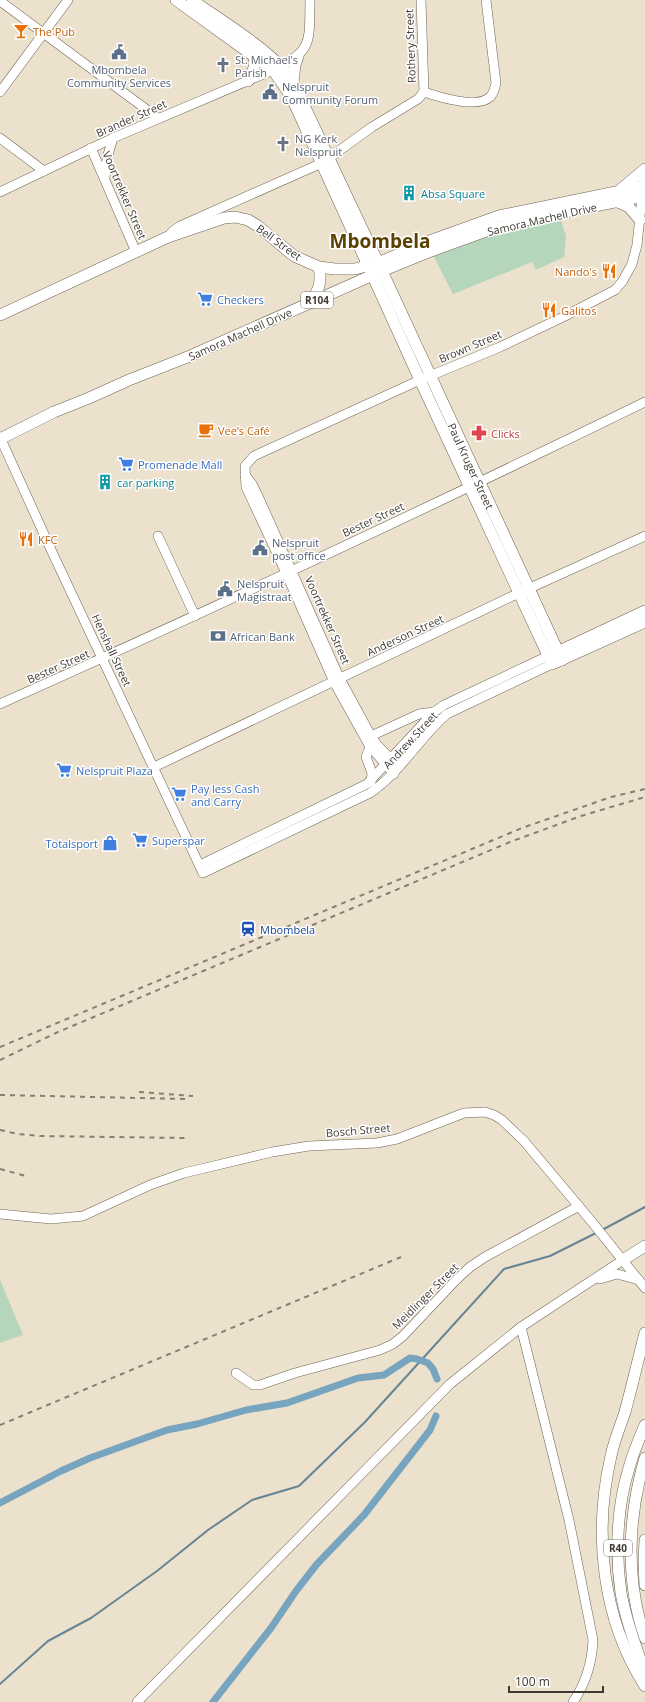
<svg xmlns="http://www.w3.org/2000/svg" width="645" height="1702" font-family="'Open Sans',sans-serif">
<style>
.green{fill:#b6d6bc}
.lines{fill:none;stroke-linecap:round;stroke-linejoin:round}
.stream{stroke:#668494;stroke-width:2}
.canal{stroke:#77a4be;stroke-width:7}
.minor-casing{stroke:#6d6453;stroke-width:10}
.major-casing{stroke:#6d6453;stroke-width:12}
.minor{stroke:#fff;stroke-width:9}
.major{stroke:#fff;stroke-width:11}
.rail{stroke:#867f72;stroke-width:2;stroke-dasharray:5 5;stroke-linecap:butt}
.labels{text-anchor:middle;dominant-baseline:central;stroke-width:3;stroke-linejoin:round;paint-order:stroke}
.shield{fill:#fff;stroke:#797670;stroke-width:1}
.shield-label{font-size:10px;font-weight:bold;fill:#3f3b33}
.food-label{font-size:11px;fill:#c56008;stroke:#fff;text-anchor:start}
.street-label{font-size:11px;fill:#3f3b33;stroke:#fff}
.worship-label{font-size:11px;fill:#5b616d;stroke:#fff;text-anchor:start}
.service-label{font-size:11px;fill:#4e5e75;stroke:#fff;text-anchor:start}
.culture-label{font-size:11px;fill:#0d838f;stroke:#fff;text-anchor:start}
.shop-label{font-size:11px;fill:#366cbe;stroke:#fff;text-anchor:start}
.health-label{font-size:11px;fill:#be3a42;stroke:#fff;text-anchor:start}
.transit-label{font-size:11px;fill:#164399;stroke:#fff;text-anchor:start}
.town-label{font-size:19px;font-weight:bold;fill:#5b4102;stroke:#fff}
</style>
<rect width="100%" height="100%" fill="#ebe1cd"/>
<g class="green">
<polygon points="559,214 566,236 564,257 536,270 532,262 453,294 432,253"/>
<polygon points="0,1280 23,1335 0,1343"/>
</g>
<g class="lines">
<g class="stream">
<polyline points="602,1230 645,1207"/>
<polyline points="0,1684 48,1641 91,1618 157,1571 208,1530 252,1500 299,1486 365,1422 504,1269 550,1256 596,1233"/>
</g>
<g class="canal">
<polyline points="0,1503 61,1471 90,1458 167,1430 197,1424 246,1410 287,1403 358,1378 384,1375 410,1358 417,1359 428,1363 433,1369 437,1379"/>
<polyline points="213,1702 271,1628 296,1591 317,1564 364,1515 430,1430 436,1416"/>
</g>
<g class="minor-casing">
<g id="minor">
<polyline points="421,0 424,92"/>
<polyline points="0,1 158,118"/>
<polyline points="0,92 68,0"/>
<path d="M424 92C439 97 477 109 490 97 494 93 495 88 496 83L486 0"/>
<polyline points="0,138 44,171"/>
<polyline points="91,148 136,252"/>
<polyline points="105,178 107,158 113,138"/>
<path d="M0 192 113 138 273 70C314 51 309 41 310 0"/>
<polyline points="168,237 173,231 180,226 322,163 372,127 418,99 424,92"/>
<path d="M0 437 53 554 203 873 370 793C401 772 419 738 447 714L552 664"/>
<polyline points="245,475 252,484 258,496 340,679 371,736 378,746 395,763"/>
<polyline points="158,536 195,616"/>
<path d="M0 704C217 607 432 506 645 402"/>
<polyline points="371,736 419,714 434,712"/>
<polyline points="370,747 366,757 372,773 371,782"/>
<polyline points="154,767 519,593 645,536"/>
<polyline points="394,774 369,745 334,682 286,573 246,487 245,466 254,456 420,380 500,347 565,316 615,290 622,282 632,264 637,245 645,169"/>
<polyline points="200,865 367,784 434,712 444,705 548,656"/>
<polyline points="0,1214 51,1219 83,1216 150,1185 184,1173 272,1152 309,1146 377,1143 397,1139 464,1113 485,1112 494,1115 502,1120 524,1141 592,1222 645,1288"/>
<polyline points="600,1279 617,1274 639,1280"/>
<path d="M521 1327 569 1520 593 1640C592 1663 586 1683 573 1702"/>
<polyline points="236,1373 253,1385 260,1385 295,1373 380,1350 393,1344 403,1336 456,1280 470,1267 485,1257 579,1206"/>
<polyline points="137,1702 450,1384 521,1327 623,1260"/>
</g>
</g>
<g class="major-casing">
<g id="major">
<polyline points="176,0 273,70 291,96 420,380 552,664 645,622"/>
<path d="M192 0C221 21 276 53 293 82L382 271 562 660"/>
<polyline points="248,81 254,68 255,56"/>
<polyline points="293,82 295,65 298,56"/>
<polyline points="620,190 645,169"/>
<polyline points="618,202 629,207 640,220"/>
<path d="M310 303C319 291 322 281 319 267"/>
<polyline points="0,315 168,237 224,218 235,217 248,220 258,226 294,256 319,267 335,269 355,269 378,263 427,242 499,216 645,186"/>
<polyline points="0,439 54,412 89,398 129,380 190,356 382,271 431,251 486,231 521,221 645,196"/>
<polyline points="551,655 645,611"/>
<polyline points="623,1260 645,1246"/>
<path d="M645 1333C638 1360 632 1386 625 1412 620 1427 614 1441 611 1456 593 1533 602 1619 645 1686"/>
<path d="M645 1425C639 1439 633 1453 629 1468 617 1506 615 1553 621 1593 626 1620 635 1646 645 1672"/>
<path d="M645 1458C628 1516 625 1580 645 1638"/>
<polyline points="645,1540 644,1562 645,1585"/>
</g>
</g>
<use href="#minor" class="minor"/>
<use href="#major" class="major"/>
<g class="rail">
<polyline points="0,1047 522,828 611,797 645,789"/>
<polyline points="0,1060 58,1032 510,842 581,816 645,797"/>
<polyline points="139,1092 193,1096"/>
<polyline points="0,1095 187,1099"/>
<polyline points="0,1130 18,1134 40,1136 186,1138"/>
<polyline points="0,1169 26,1176"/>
<polyline points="0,1425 401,1257"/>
</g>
</g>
<defs>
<g id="bar-bare" transform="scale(1.2)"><path d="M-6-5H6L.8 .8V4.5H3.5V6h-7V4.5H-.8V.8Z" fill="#e8710a" stroke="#fff" stroke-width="2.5" paint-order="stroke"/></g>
<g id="civic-bare" transform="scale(1.2)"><path d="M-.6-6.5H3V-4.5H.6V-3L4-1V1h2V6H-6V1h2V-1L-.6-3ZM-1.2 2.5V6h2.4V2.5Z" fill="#5c6f8a" stroke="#fff" stroke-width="2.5" paint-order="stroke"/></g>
<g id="church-bare" transform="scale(1.2)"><path d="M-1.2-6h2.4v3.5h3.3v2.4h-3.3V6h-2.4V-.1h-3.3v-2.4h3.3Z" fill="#6b7280" stroke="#fff" stroke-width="2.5" paint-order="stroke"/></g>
<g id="building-bare" transform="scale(1.2)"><path d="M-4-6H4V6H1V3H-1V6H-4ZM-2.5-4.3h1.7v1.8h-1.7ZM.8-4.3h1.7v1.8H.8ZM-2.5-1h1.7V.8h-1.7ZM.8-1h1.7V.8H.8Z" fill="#0f9aa8" stroke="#fff" stroke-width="2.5" paint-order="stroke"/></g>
<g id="restaurant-bare" transform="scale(1.2)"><path d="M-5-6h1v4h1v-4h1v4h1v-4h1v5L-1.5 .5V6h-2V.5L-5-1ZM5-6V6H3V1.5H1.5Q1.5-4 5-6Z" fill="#e8710a" stroke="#fff" stroke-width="2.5" paint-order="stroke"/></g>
<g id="supermarket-bare" transform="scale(1.2)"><path d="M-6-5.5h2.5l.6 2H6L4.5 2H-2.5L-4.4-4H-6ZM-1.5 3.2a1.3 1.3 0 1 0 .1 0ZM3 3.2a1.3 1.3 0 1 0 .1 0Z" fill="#3f7fe0" stroke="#fff" stroke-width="2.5" paint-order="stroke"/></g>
<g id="cafe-bare" transform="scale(1.2)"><path d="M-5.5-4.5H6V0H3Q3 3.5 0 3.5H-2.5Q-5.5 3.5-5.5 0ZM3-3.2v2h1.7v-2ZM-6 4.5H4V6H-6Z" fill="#e8710a" stroke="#fff" stroke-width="2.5" paint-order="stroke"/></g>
<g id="pharmacy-bare" transform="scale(1.2)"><path d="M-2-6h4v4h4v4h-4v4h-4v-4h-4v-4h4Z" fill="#e0444e" stroke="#fff" stroke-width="2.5" paint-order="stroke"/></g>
<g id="bank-bare" transform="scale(1.2)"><path d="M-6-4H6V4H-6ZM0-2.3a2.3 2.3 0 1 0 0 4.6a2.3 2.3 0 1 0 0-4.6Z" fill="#5c6f8a" stroke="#fff" stroke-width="2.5" paint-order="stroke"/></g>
<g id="shop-bare" transform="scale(1.2)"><path d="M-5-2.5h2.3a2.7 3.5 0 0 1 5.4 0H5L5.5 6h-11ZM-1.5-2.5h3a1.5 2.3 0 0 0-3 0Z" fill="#3f7fe0" stroke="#fff" stroke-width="2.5" paint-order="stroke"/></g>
<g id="station-bare" transform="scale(1.2)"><path d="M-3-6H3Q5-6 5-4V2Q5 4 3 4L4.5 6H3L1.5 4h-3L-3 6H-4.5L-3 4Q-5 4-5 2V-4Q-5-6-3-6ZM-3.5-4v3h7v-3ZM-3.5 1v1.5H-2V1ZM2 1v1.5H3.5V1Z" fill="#1a4fb4" stroke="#fff" stroke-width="2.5" paint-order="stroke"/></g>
</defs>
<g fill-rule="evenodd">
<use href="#bar-bare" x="21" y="31"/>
<use href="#civic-bare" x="119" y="52"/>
<use href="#church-bare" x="223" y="65"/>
<use href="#civic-bare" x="270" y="92"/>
<use href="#church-bare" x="283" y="144"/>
<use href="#building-bare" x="409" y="193"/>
<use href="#restaurant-bare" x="609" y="271"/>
<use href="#supermarket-bare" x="205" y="299"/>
<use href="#restaurant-bare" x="549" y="310"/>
<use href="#cafe-bare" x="206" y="430"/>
<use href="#pharmacy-bare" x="479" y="433"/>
<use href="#supermarket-bare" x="126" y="464"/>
<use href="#building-bare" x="105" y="482"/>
<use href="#restaurant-bare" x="26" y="539"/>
<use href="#civic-bare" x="260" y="548"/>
<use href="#civic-bare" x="225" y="589"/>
<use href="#bank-bare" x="218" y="636"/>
<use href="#supermarket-bare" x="64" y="770"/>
<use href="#supermarket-bare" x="179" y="794"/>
<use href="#supermarket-bare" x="140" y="840"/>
<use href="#shop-bare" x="110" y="843"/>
<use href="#station-bare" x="248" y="929"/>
</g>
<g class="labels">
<g class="shield">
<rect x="301" y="292" width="32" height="16" rx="3"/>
<rect x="604" y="1540" width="28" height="16" rx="3"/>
</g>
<g class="shield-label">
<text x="317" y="300">R104</text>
<text x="618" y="1548">R40</text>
</g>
<g class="food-label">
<text x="33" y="31">The Pub</text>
<text x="597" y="271" text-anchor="end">Nando's</text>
<text x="561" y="310">Galitos</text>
<text x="218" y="430">Vee’s Café</text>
<text x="38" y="539">KFC</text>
</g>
<g class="street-label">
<text transform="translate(410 46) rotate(-92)">Rothery Street</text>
<text transform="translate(131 118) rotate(-24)">Brander Street</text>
<text transform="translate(125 195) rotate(67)">Voortrekker Street</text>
<text transform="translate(542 219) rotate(-13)">Samora Machell Drive</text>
<text transform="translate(279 242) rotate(36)">Bell Street</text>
<text transform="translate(240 334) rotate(-24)">Samora Machell Drive</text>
<text transform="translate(470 346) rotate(-23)">Brown Street</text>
<text transform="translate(471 466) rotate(65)">Paul Kruger Street</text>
<text transform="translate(373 519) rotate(-25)">Bester Street</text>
<text transform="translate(328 620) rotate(66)">Voortrekker Street</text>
<text transform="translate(405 635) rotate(-25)">Anderson Street</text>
<text transform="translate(112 650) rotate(65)">Henshall Street</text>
<text transform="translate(58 666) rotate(-24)">Bester Street</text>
<text transform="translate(410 740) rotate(-47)">Andrew Street</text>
<text transform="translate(358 1130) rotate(-5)">Bosch Street</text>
<text transform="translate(425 1296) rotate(-45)">Meidlinger Street</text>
</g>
<g class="worship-label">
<text x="235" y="59">St. Michael's<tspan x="235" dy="13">Parish</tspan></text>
<text x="295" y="138">NG Kerk<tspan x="295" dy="13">Nelspruit</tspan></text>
</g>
<g class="service-label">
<text x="119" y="69" text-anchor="middle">Mbombela<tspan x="119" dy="13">Community Services</tspan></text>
<text x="282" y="86">Nelspruit<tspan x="282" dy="13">Community Forum</tspan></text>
<text x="272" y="542">Nelspruit<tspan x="272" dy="13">post office</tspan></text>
<text x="237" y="583">Nelspruit<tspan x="237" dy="13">Magistraat</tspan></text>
<text x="230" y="636">African Bank</text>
</g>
<g class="culture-label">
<text x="421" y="193">Absa Square</text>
<text x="117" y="482">car parking</text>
</g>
<g class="shop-label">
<text x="217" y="299">Checkers</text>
<text x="138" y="464">Promenade Mall</text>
<text x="76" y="770">Nelspruit Plaza</text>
<text x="191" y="788">Pay less Cash<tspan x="191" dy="13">and Carry</tspan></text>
<text x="152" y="840">Superspar</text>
<text x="98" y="843" text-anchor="end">Totalsport</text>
</g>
<g class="health-label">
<text x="491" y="433">Clicks</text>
</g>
<g class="transit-label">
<text x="260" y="929">Mbombela</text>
</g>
<g class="town-label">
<text x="380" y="241">Mbombela</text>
</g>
</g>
<path d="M509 1686v6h94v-6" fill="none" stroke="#3f3b33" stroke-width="2"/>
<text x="515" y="1686" font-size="12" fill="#3f3b33" stroke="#ffffff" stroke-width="3" paint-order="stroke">100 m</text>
</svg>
